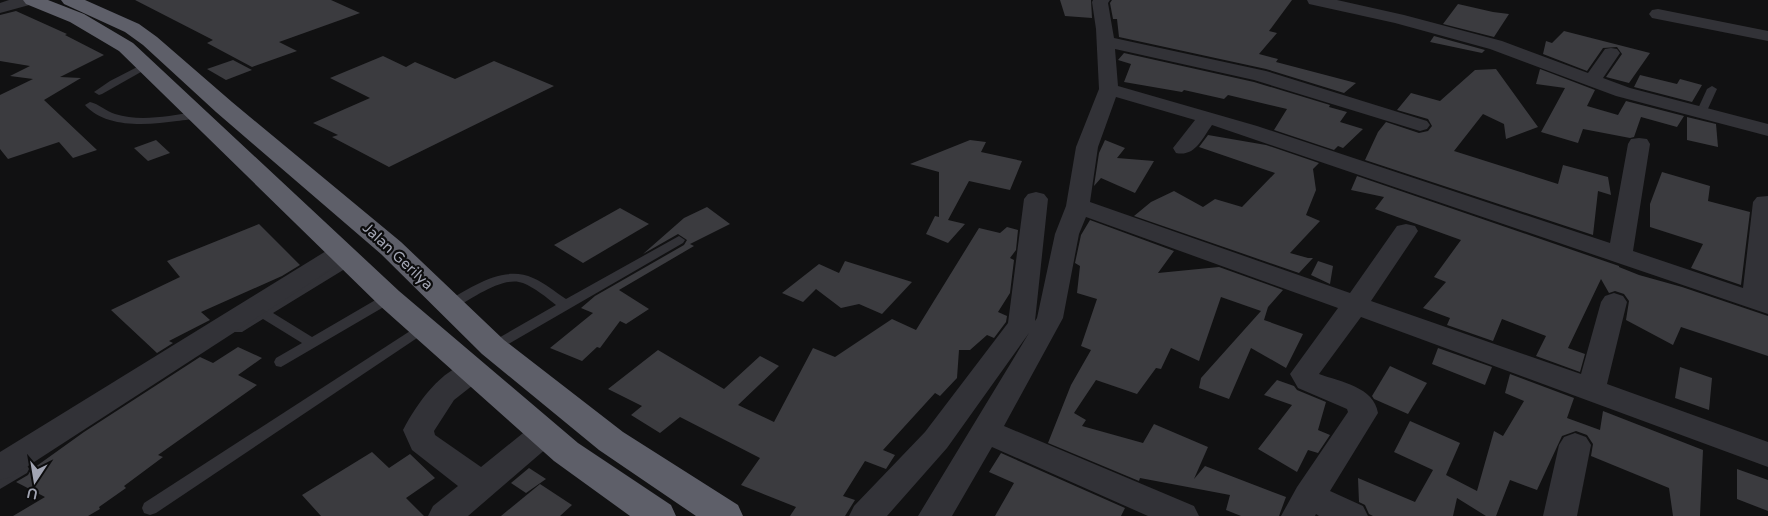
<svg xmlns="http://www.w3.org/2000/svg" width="1768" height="516" font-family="'Varela Round',sans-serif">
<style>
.building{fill:#3b3b3f}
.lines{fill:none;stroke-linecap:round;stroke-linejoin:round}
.lane{fill:#323237;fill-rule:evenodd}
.street{fill:#323237;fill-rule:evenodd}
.highway{fill:#5e5f69;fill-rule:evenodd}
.labels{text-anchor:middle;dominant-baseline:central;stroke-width:4.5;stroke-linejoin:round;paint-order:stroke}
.street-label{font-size:15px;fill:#a2a5b3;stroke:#0c0c0d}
</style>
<rect width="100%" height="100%" fill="#111112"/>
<g class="building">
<polygon points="135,0 331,0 360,13 279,42 297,51 252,67 207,43 213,40"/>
<polygon points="1060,0 1091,0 1092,18 1065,16"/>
<polygon points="1112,0 1292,0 1269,31 1277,33 1259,54 1278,59 1276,62 1356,83 1344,93 1266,69 1119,37 1117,19 1113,19 1110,3"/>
<polygon points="1458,4 1493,12 1509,14 1494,37 1443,24"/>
<polygon points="16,11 67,34 65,35 104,55 60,77 81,78 44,100 97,150 73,158 59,142 8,159 0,149 0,95 33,79 10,76 30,66 0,61 0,15"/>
<polygon points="1564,31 1650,53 1629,83 1606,77 1622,54 1617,47 1603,48 1587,71 1543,54 1546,41 1552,43"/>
<polygon points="1434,36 1485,50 1482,53 1430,42"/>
<polygon points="1124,53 1254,82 1330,105 1329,107 1347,112 1340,122 1363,129 1343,148 1338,146 1334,150 1274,130 1287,109 1228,95 1224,99 1184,90 1182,92 1124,82 1131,64 1118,60"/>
<polygon points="383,56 406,67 415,62 455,79 494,61 554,86 389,167 332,137 338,135 313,123 370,98 330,78"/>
<polygon points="233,60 252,70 226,80 207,69"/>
<polygon points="1496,69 1538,127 1506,139 1504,124 1483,114 1454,151 1558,184 1563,165 1608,177 1611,195 1598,191 1593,235 1365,160 1378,132 1386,122 1419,133 1428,131 1432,126 1428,119 1397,110 1411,93 1440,101 1475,70"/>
<polygon points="1540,69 1595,90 1587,106 1618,115 1626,101 1684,116 1677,127 1641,117 1634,137 1630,138 1583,129 1578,143 1541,132 1565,88 1536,84"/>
<polygon points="1640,75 1677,84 1680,79 1702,85 1692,102 1634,87"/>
<polygon points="1687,117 1716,124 1718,147 1687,140"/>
<polygon points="1208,135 1266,145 1319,163 1313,169 1316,190 1306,215 1320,221 1290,253 1308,258 1313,258 1299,273 1134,216 1151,202 1174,191 1203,207 1215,199 1242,207 1275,173 1199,147"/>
<polygon points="156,140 170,153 148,161 134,148"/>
<polygon points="970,140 986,142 981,152 1022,161 1010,190 969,181 948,220 965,224 948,243 926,234 935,216 939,217 939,172 910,164"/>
<polygon points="1105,140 1125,148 1117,158 1154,161 1135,193 1101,178 1094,186 1099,153"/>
<polygon points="1662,172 1710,186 1708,201 1750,212 1741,285 1691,268 1703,244 1650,227 1650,204"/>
<polygon points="1357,176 1619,266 1619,267 1639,275 1682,287 1768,316 1768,356 1681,327 1673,345 1626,320 1629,301 1624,294 1615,291 1609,293 1601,279 1568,348 1585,354 1580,372 1536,356 1546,336 1502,319 1493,341 1447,325 1450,318 1423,308 1446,282 1434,277 1461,240 1375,209 1384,197 1351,190"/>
<polygon points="707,207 730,224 690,244 694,246 619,290 649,309 626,324 620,321 600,348 597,347 582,361 550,348 593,313 581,308 595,296 684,245 687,240 678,234 643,254 684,218"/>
<polygon points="620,208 649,224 583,263 554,245"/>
<polygon points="1090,220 1174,251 1158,273 1219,267 1283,290 1268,307 1264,320 1303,334 1286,368 1251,348 1229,399 1199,388 1201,378 1261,311 1221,297 1199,361 1171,348 1161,369 1156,368 1137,394 1096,380 1074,413 1086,420 1082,426 1143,443 1154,424 1208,447 1194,479 1205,466 1286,497 1279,516 1241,516 1226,510 1230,495 1140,478 1139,481 1048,443 1071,385 1091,350 1081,346 1097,299 1077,293 1080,266 1075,263 1081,235"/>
<polygon points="259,224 300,265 282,276 201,312 210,320 169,341 173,343 157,353 111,310 180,277 167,261"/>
<polygon points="1007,227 1018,230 1016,250 1010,258 1014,260 1010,293 998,312 1007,316 1006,322 994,338 987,335 970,350 959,350 957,378 940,396 935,393 883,450 895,455 886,469 865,461 843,496 855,500 845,516 790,516 796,507 741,485 760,458 680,417 660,433 631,415 642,406 608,389 658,350 724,389 760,356 779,366 738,405 774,422 813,348 835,357 892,319 916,330 979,228 1000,233"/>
<polygon points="845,261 912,282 882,314 859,304 841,308 816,289 803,302 782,293 819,264 839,273"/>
<polygon points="1318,261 1333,266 1330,284 1311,275"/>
<polygon points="238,347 262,358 238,375 257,385 158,455 163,457 124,486 126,488 99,507 100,509 88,516 13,516 45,497 16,482 28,475 31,470 84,432 200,357 213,363"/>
<polygon points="1438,348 1492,367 1485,385 1432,364"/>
<polygon points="1390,366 1427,383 1408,414 1374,399 1372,396"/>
<polygon points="1680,367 1712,378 1709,410 1675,398"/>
<polygon points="1510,374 1574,398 1567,418 1600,430 1603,411 1703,450 1700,516 1673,516 1669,488 1591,456 1593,444 1587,435 1576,431 1562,436 1537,490 1510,480 1496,516 1486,516 1457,498 1453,516 1373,516 1369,514 1365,505 1359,502 1358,478 1415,502 1433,470 1394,452 1410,421 1460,443 1446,475 1477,491 1494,431 1503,436 1524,401 1505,393"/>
<polygon points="1277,380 1294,386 1297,390 1326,402 1318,430 1330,435 1318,453 1308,450 1297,472 1258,449 1292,405 1264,395"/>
<polygon points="372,452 389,468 410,454 435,478 406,498 424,516 321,516 302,495"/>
<polygon points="1001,453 1125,508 1121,516 995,516 1014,483 989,472"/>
<polygon points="529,468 546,479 526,493 511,483"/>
<polygon points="1737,469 1768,480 1768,511 1737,499"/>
<polygon points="540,484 572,505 560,516 501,516"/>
</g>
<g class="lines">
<g class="lane">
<polygon points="145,63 150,66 148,68 102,94 99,95 94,92 110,81"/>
<polygon points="1712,86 1717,89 1706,113 1705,115 1697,115 1696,113 1707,89"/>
<path d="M90 102C99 104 106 111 115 114 140 122 169 116 194 112L199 115C194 120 184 120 177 121 149 125 106 129 85 105Z"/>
<path d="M679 236 685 240 683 243 498 350H488L486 347 488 344 556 305C546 297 535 288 523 283 504 275 471 299 455 308H445L443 305 445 302C471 288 503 264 533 278 545 283 555 292 566 299Z"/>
<polygon points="349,257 355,261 353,264 273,313 312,337 384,295 394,295 396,298 394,301 281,367 276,366 274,362 276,358 302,343 263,319 242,332 232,332 230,329 232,326"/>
<polygon points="424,322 429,324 431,327 429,330 156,513 150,515 144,513 142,508 144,503"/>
<polygon points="21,463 27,465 29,469 27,473 0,489 0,475"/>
</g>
<g class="street">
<polygon points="9,0 35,0 33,4 0,13 0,3"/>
<path d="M1093 0H1110L1108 3 1114 38 1266 71 1427 121 1430 125 1427 129 1420 131 1254 80 1115 49 1118 86 1257 126 1610 243 1628 144 1631 139 1639 138 1647 139 1650 144 1633 251 1743 288 1753 202 1757 197 1768 196V314L1212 125C1202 139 1195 157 1176 153L1173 148 1195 120 1116 97 1098 147 1090 202 1350 293 1397 226 1406 224 1415 226 1418 231 1371 301 1581 374 1601 302 1605 296 1614 293 1623 296 1627 302 1607 384 1768 442V467L1361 317 1319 374C1341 382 1374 387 1378 413L1330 491 1363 506 1368 516H1319L1316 514 1315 516H1281L1297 487 1348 412 1347 409 1298 388 1290 374 1338 308 1086 217 1079 234 1063 318 1004 426 1194 506 1199 516H1148L992 447 952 516H918L1029 333 947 448 887 516H849L854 506 925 432 1008 323 1024 199 1028 194 1036 192 1044 194 1048 199 1035 321 1037 318 1055 234 1066 206 1076 147 1099 89 1096 29 1092 2Z"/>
<polygon points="1307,0 1337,0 1404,15 1502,41 1588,73 1605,49 1611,48 1617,49 1620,53 1603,78 1630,88 1768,124 1768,136 1616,96 1490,49 1395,23 1309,4"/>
<polygon points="1658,9 1768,31 1768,41 1652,18 1649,14 1652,10"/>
<polygon points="340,245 349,248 352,253 349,258 11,477 0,480 0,452 331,248"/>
<path d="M472 361 482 364 486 371 482 378 454 400 434 431 435 435 481 467 533 425 544 421 555 425 559 433 555 441 468 516H428L433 506 458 486 412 450 403 430C418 402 440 370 472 361Z"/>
<polygon points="1575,433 1586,437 1591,445 1577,516 1543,516 1559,445 1564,437"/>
</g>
<g class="highway">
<polygon points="23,0 48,0 84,14 133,43 399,291 578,443 671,505 676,516 630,516 554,461 379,305 119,51 70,22 26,4"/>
<polygon points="61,0 85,0 139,24 157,37 232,102 401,242 504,340 623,432 738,505 743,516 696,516 599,450 482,354 381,254 216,112 143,45 125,32 64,4"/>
</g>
</g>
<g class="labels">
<g class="street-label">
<text transform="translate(398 256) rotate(43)">Jalan Gerilya</text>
</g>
</g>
<g transform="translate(35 481) rotate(192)" stroke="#0c0c0d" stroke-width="4" paint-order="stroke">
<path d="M0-4L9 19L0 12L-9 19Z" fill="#a2a5b3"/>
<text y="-8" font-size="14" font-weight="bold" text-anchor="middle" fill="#a2a5b3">U</text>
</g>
</svg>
